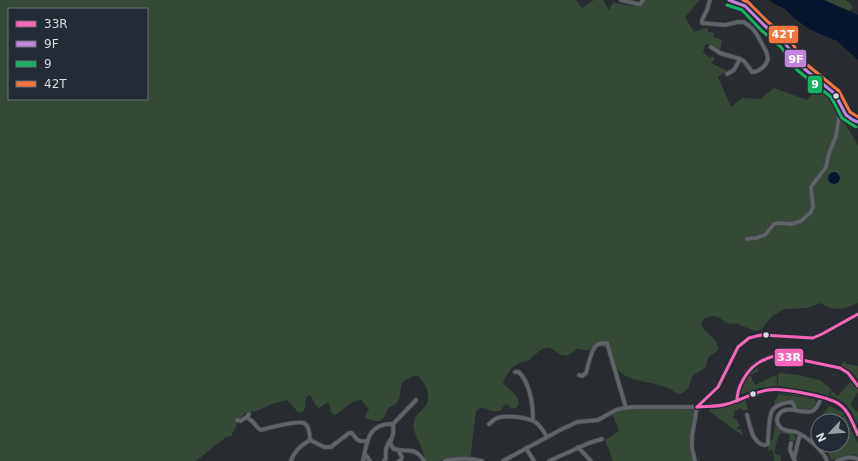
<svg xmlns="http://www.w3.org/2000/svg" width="858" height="461" font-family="'DejaVu Sans',sans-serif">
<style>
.green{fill:#364936;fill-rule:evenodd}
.water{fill:#09152e}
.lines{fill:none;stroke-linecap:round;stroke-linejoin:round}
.minor-casing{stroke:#45484c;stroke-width:5}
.secondary-casing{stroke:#45484c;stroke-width:6}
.minor{stroke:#606468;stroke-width:3.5}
.secondary{stroke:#606468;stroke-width:5}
.bus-1-casing{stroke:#242b34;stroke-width:6}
.bus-2-casing{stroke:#242b34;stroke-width:6}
.bus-3-casing{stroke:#242b34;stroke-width:6}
.bus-4-casing{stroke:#242b34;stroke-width:6}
.bus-1{stroke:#fa66b7;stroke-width:3}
.bus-2{stroke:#c483df;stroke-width:3}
.bus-3{stroke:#13b361;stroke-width:3}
.bus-4{stroke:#f5763a;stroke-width:3}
.bus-dot{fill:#d5dae0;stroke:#242b34;stroke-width:1.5}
.line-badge{stroke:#242b34;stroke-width:1.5}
.badge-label{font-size:11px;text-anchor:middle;font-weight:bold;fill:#fff}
</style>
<rect width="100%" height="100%" fill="#282c30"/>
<g class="green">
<path d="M0 0H576L582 8 594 0H603L609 10 613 3H615L633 6H639L644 0H700L685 17 694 32 708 27V32L714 33 713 37 722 40 720 51 712 45 708 44 705 45 703 52 710 58 712 56 715 59 711 63 727 71 718 77 731 107 742 98 760 99 774 88 807 100 820 85 833 97 836 109 858 145V303C850 307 839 310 831 308 827 307 824 305 821 303L807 308 785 309 772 316 762 329 757 331 747 328 737 323 732 324 727 323 718 317 713 316 708 317 704 319 701 324C705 332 708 333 714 339 716 341 717 345 719 348 717 352 714 353 710 356 707 359 707 364 705 367 701 372 695 372 692 377 690 380 690 385 688 389 685 391 682 394 678 394 675 393 675 392 673 391 669 388 665 387 661 386 648 381 627 381 618 370 613 364 612 350 603 347 598 346 593 350 588 350 585 351 581 349 576 349 561 365 556 346 546 348 540 349 535 355 530 359 526 362 520 362 516 365 510 368 505 377 503 383 511 392 516 392 519 404L516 408H511L507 404 503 407 500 411C496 411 492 412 489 410 484 408 481 406 476 411L470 461H456L444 459 439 461H425C424 457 424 453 422 449 419 441 412 431 414 422 415 416 419 413 423 409 433 399 427 385 418 376H413L404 381 401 386 400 396 397 403 388 408 384 417 380 421H375L364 418 369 409 361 400C350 400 344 410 335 415L331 412 330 407 328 402 319 408C314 404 313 400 310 395L306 397 305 408 303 412H298L287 400 272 404 257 411 245 413 241 417 231 436 226 437 196 461H0ZM9 9H147V99H9Z"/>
<polygon points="824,0 846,0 853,6 850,11"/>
<polygon points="845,361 846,364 858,366 858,380 854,374 841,365"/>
<path d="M757 368 759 371 750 375 755 385 775 375 777 379V386L760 388 741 394C740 388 745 380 749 375 751 372 754 371 757 368Z"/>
<polygon points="781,373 797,375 798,375 820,380 832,390 829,393 829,395 797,389 778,386 778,379 777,375"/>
<path d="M851 381 858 389V392L850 405 858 412V425C852 410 846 401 830 395L832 391 838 396Z"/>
<path d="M778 394 814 399 815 400 816 403C812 410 806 410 798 408 797 406 795 402 793 401 787 397 779 403 774 406V401L777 398Z"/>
<path d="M745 401 748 409 743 411 741 408 734 411 735 415 733 416 734 419H736L740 426 737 427 738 430 741 429 743 436 709 411V409C722 409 733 406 745 401Z"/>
<polygon points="829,406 844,413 839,421 829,421 828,419 826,418 823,419 819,419"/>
<path d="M634 409H672L694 410C691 427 689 444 693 461H613L605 440 619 431 612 413 625 410Z"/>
<polygon points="844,414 858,444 858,456 853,454 832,460 830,458 828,452 830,451 827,445 842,445 842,421 840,421"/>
<path d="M775 425 780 431V432V431L794 434 796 438 795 441 789 440 790 435 782 433 779 434V436H778L774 453 781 456 780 458 781 461H774V460L775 459 772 449 768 451C768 447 770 445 771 440H773Z"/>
</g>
<g class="water">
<polygon points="769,0 824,0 858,15 858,60 837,41 809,29 794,18 785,9 775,4"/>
<circle cx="834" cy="178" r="6"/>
</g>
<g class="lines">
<g class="minor-casing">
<g id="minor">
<polyline points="621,0 638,4 640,4 643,0"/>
<path d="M710 0 707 10 702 20V23L725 25 738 22H744L752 28 756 33 766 51 768 59C766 66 759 72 752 72L744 61 740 59 720 53 711 47"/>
<polyline points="727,74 734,70 740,59"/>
<polyline points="747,239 756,238 765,235 774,224 780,223 791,224 801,221 811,212 813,207 811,187 826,167 829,153 836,136 839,118 844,112"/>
<path d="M515 372H519C530 384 533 405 533 421"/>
<path d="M579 375 582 376 586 373C588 366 591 349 597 345 600 343 603 343 607 343L626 408"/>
<path d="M821 397C814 426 794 402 781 412 779 414 777 417 777 420 777 423 779 426 781 428 785 431 791 431 796 432 806 436 824 451 827 461"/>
<path d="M737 401V394L739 387 747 372 755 364 769 357 778 355 840 368C849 372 852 378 858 386"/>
<path d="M249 414 247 417C249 419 251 420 253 422 256 425 257 428 261 430 268 428 299 420 304 423 309 426 310 434 310 440"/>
<path d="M747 415C750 425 752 444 765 445L768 444C768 437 769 417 772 411 775 405 786 402 792 402L794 405 795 410"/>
<polyline points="237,420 240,421 247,417"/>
<polyline points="393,424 416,400"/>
<path d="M489 424C492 422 494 419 497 418 506 415 527 417 535 422 540 425 544 432 547 437"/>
<polyline points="791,443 790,450 794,459"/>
<polyline points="578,447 591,461"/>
<polyline points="526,448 534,461"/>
<polyline points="398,450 402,457 401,460 399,461"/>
<polyline points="365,454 370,461"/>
<path d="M291 461C294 451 301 445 310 440L324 447H331L349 433H352C357 440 358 442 367 441"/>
<path d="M363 461C367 441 368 423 393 424 393 428 394 431 393 434 391 442 388 443 394 449 408 453 415 446 424 461"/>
<path d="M384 461 386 458C385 451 386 447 390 440"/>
<path d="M445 461C456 458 471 458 482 461"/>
<polyline points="503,461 562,429 571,425 577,422 598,420 616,410 624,408 634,407 697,407 727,405 761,392 770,390 777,390 828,398 839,403 848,413 858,435"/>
<polyline points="549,461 589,443 602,439"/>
<polyline points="695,461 692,448 692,436 697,407 718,387 738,347 749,338 761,335 813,338 822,334 858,314"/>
<polyline points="795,461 794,459 800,434"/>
<path d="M837 461C844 458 850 456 858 459"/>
</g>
</g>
<g class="secondary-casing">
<polyline id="secondary" points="729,0 745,6 765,26 785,43 790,49 801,66 825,85 835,94 846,115 853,120 858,122"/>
</g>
<use href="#minor" class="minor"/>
<use href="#secondary" class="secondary"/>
<g class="bus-1-casing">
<g id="bus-1">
<path d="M737 401C737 393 739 387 743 380 751 365 762 359 778 355L840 368 848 373 858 386"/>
<polyline points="697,407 718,387 738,347 749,338 761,335 813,338 822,334 858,314"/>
<path d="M697 407C707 406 718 407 727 404 741 400 754 392 768 390 782 388 827 396 839 404 849 411 853 424 858 435"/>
</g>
</g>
<g class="bus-2-casing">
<polyline id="bus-2" points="729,0 745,6 765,26 785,43 801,66 835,94 846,115 853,120 858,122"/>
</g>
<g class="bus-3-casing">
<polyline id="bus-3" points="727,5 742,10 761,30 781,47 797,70 831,97 842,118 851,124 856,127"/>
</g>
<g class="bus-4-casing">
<polyline id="bus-4" points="743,0 748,2 768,22 789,39 794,46 805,63 839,91 850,112 858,117"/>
</g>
<use href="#bus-1" class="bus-1"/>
<use href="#bus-2" class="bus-2"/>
<use href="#bus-3" class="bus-3"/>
<use href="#bus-4" class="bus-4"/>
</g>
<g class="bus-dot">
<circle cx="836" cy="96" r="3.5"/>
<circle cx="766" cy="335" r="3.5"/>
<circle cx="753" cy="394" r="3.5"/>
</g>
<g class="line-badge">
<rect x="768" y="25" width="31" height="19" rx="4" fill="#f5763a"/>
<rect x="784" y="49" width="23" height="19" rx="4" fill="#c483df"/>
<rect x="807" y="75" width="16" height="19" rx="4" fill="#13b361"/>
<rect x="774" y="348" width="30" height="19" rx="4" fill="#fa66b7"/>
</g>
<g class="badge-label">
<text x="783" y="38">42T</text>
<text x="796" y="63">9F</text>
<text x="815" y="88">9</text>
<text x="789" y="361">33R</text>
</g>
<rect x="8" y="8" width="140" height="92" fill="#242b34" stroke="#6b7179"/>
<rect x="16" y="21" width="20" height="6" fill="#fa66b7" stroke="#6b7179"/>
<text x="44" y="28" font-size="12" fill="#d5dae0">33R</text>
<rect x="16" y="41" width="20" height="6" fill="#c483df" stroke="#6b7179"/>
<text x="44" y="48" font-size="12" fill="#d5dae0">9F</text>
<rect x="16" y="61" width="20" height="6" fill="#13b361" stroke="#6b7179"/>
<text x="44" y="68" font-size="12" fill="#d5dae0">9</text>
<rect x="16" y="81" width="20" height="6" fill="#f5763a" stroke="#6b7179"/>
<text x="44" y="88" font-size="12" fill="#d5dae0">42T</text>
<g transform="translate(830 433) rotate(244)"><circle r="19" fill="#242b34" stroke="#6b7179"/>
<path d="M0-3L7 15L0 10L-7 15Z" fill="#989da2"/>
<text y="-6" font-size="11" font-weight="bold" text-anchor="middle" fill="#d5dae0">N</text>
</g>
</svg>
